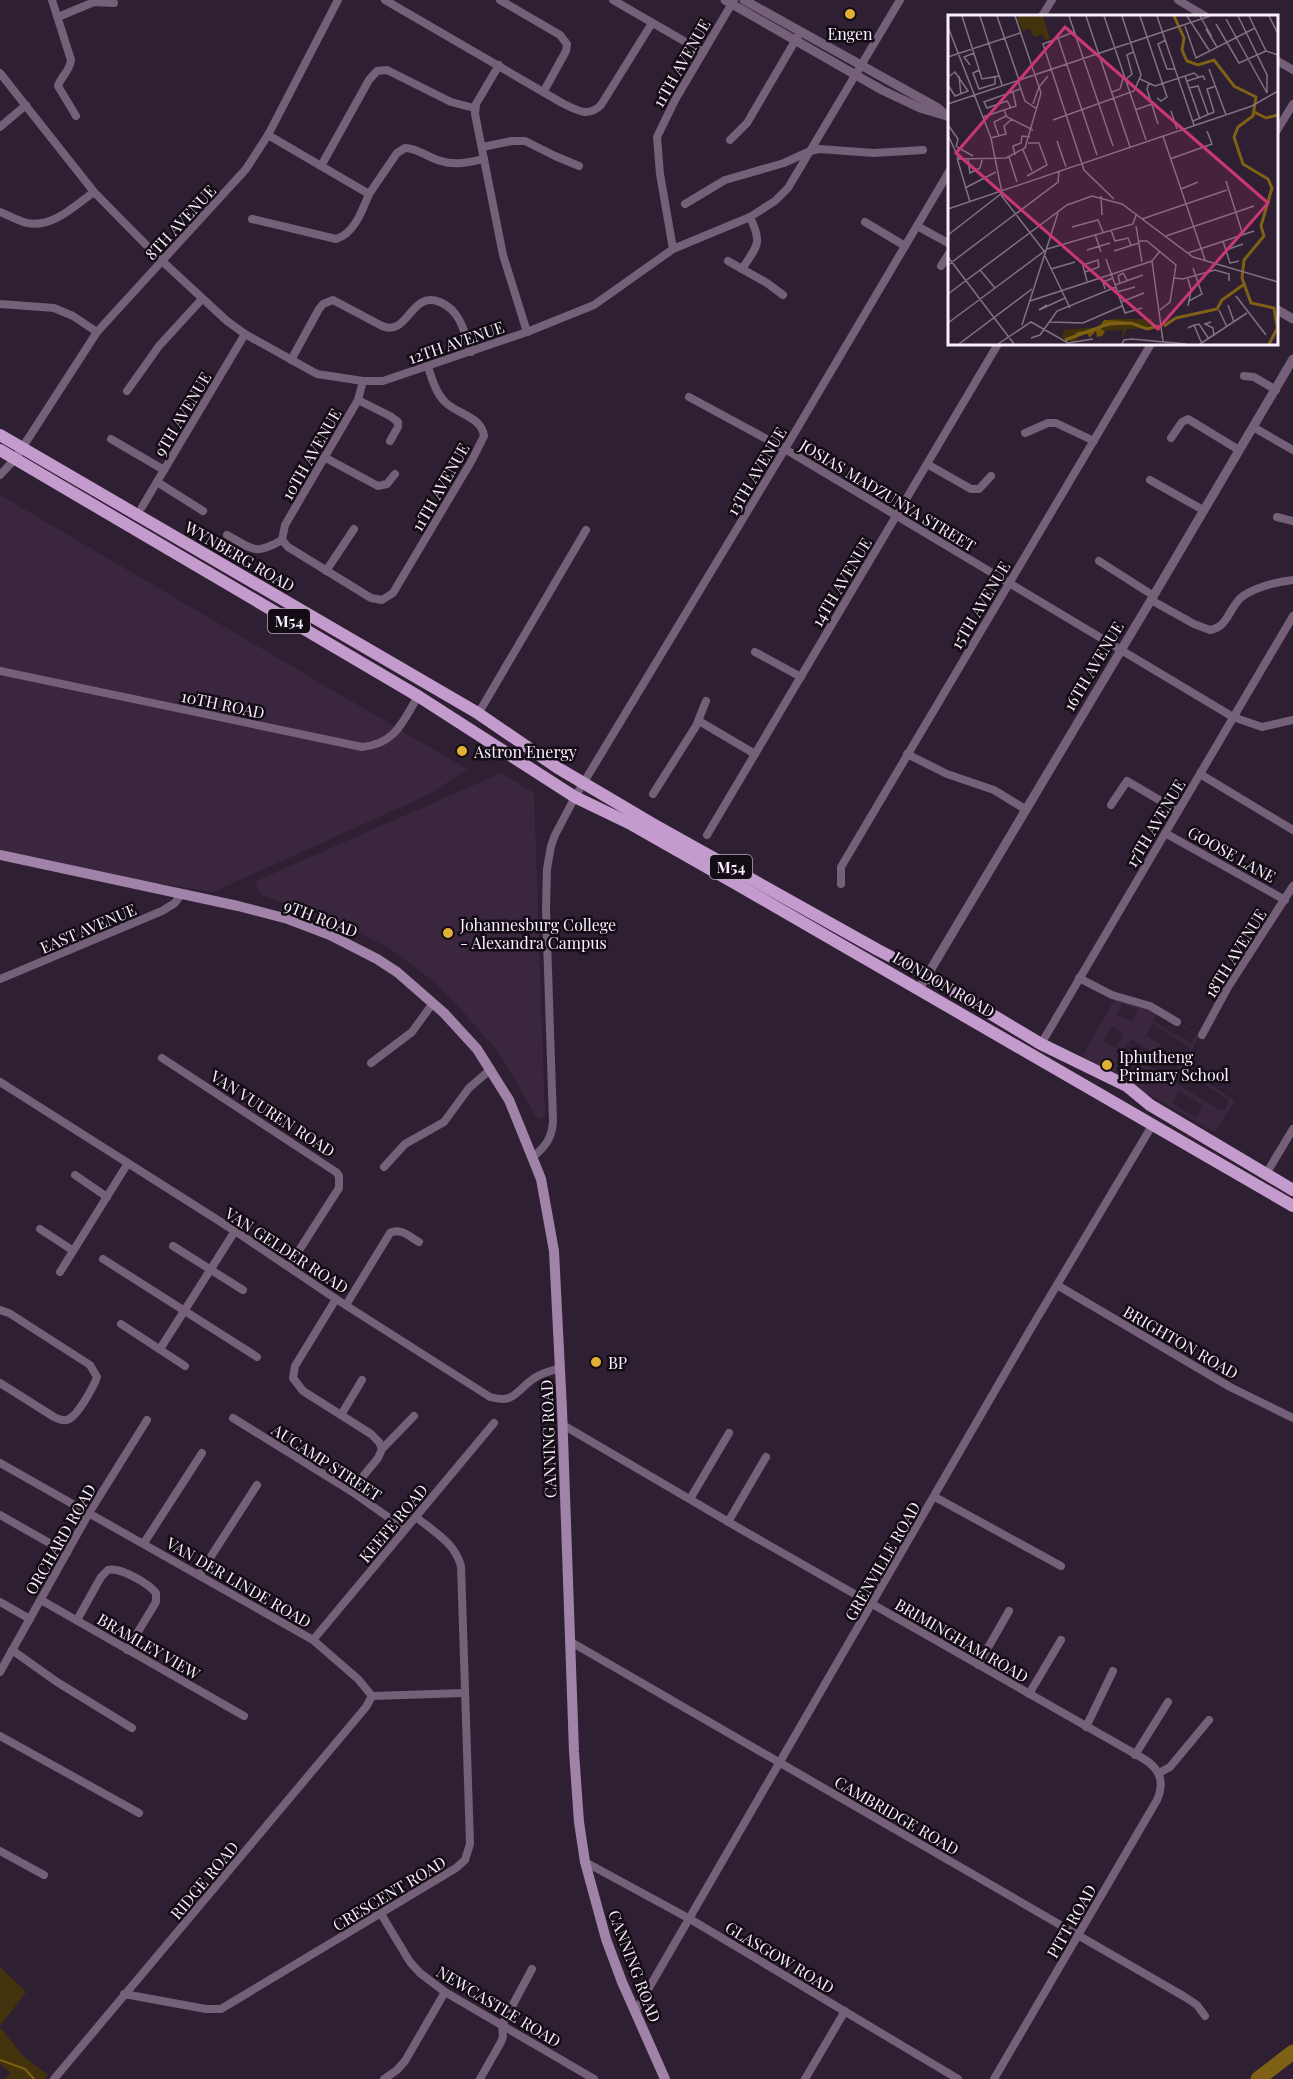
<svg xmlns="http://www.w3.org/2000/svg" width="1293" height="2079" font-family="'Playfair Display',serif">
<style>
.built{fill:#3a273f;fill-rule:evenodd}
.green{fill:#42330d}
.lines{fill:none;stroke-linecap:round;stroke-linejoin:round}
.stream{stroke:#7e6115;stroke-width:2}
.river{stroke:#7e6115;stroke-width:15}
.minor{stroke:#746179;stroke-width:8}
.tertiary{stroke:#746179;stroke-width:9}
.secondary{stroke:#a182a9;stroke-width:10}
.primary{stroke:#c39ccd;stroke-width:12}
.poi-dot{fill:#e0b034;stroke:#130c15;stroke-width:2}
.labels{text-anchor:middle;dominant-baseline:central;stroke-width:5;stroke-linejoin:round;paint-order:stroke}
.shield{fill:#130c15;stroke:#b5abb7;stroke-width:1.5}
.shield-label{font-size:15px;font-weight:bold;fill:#faeffc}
.poi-label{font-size:16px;fill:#faeffc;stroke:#130c15;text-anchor:start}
.street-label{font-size:16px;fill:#faeffc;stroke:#130c15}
.inset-river{fill:none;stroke:#7e6115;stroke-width:3}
.inset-road{fill:none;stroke:#807283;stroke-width:1.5}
.view{fill:#ca3873;fill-opacity:0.15;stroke:#ca3873;stroke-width:3}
.inset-edge{fill:none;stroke:#faeffc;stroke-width:3}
</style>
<rect width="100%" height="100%" fill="#2f1f32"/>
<g class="built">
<polygon points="0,495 467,769 432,793 213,892 0,857"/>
<polygon points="501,773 534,793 545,1116 538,1120 499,1053 458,1006 433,981 389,948 327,917 262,895 254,882"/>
<path d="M1116 997 1159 1011 1199 1036 1183 1066 1235 1101 1215 1132 1082 1057ZM1122 1003 1138 1010 1133 1021 1117 1015ZM1158 1012 1196 1035 1191 1044 1153 1021ZM1153 1024 1190 1048 1184 1059 1168 1050 1163 1058 1229 1100 1225 1110 1221 1108 1219 1110 1124 1050 1131 1039 1159 1056 1164 1047 1146 1035ZM1112 1027 1124 1034 1116 1048 1104 1041ZM1119 1054 1136 1064 1129 1074 1117 1066 1120 1061 1116 1059ZM1179 1091 1203 1106 1196 1118 1172 1103Z"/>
</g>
<g class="green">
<polygon points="0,1967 26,1992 0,2026"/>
<polygon points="0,2027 23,2056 48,2075 45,2079 5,2079 11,2073 0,2064"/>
</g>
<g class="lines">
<polyline class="stream" points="0,2060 25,2069 34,2079"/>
<polyline class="river" points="1258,2079 1293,2052"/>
<g class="minor">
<path d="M52 0 71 60C70 71 61 76 58 86L76 116"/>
<path d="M385 0 562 103C576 110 588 118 601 105L652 23"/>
<polyline points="500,0 560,35 567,44 566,51 544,91"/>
<polyline points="613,0 703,52"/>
<polyline points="1178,0 1205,16"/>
<polyline points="1042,16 1052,0"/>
<polyline points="58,17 94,2 114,3"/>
<polyline points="1276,60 1293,70"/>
<polyline points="499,65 476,104 475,114 503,255 527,332"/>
<polyline points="0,73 94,192 162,261 227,321 245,334 317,374 363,381 383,381 527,332 594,305 673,249 750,217 775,201 788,188 900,0"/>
<polyline points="0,127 26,105"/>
<polyline points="1276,132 1293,104"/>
<path d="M268 135 369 194 397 153 405 148C418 148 428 158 441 161 455 166 469 162 484 159"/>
<polyline points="730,140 747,123 798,36"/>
<polyline points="482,147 512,141 525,141 555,156 579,166"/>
<polyline points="321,166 369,80 377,71 387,70 451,102 474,108"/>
<polyline points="685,204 725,180 784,163 808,152 819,149 874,153 923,150"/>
<path d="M0 212C8 215 18 221 27 223 53 228 74 206 94 192"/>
<path d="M252 219 336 239C354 234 362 211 369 194"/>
<polyline points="865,222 905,246"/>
<polyline points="917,226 950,244"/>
<polyline points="673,249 660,174 657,137 675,100 734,0"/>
<polyline points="728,261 767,283 783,295"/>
<polyline points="941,266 950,252"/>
<path d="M742 269C757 245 763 245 750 217"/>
<polyline points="0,304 54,308 73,316 97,332"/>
<path d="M291 360 319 309 323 304 333 300 382 326C409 337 410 290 440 302 461 311 464 332 471 352"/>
<polyline points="1244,376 1254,377 1276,390"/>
<polyline points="127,391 159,346 202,299"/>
<polyline points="689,397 785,449 1233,717 1262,727 1293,720"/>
<polyline points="358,400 390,416 398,422 398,427 390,441"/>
<polyline points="1253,427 1293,450"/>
<polyline points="1025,433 1048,423 1056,423 1094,441"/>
<polyline points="1171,438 1182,422 1188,419 1239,450"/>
<polyline points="111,439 164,470"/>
<polyline points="324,457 378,486 387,484 395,474"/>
<polyline points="927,464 971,489 979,489 991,476"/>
<polyline points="0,475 15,459 97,332 246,169 268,135 338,0"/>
<polyline points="1150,480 1203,510"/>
<polyline points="157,482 203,511"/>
<polyline points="142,507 245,334"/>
<polyline points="1277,517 1293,521"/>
<path d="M227 535C253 549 254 556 282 540"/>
<path d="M282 540 288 547 371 598 382 600 393 593 472 460 484 436C482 417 457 414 445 402 436 393 432 379 428 367"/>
<polyline points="282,540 285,525 358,400 363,381"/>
<polyline points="1099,561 1154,596"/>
<polyline points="326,571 354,529"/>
<path d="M1151 600 1194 624 1210 630C1229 627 1229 606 1243 596 1256 587 1277 582 1293 580"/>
<polyline points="755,652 801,677"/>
<path d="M0 671 362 747C395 744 403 722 418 696"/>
<polyline points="478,714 586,530"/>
<polyline points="699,721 755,754"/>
<polyline points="907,754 947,774 994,790 1025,809"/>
<polyline points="1200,774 1293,830"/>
<polyline points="653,794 696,726 706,701"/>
<polyline points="1111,805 1127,781 1178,811"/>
<polyline points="1165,833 1285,900"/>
<polyline points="707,835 998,344"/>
<polyline points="841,884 841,867 1151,344"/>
<polyline points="1079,978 1112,995 1150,1006 1177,1022"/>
<polyline points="0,979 162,911 175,903 182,893"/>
<polyline points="1202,1035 1228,987 1293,886"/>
<polyline points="1041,1044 1293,616"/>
<polyline points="162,1058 336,1172 339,1176 339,1188 289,1266"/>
<polyline points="371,1063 412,1032 433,1003"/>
<path d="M0 1082 235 1231 336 1299 490 1397C514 1404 516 1391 533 1379 541 1373 551 1371 560 1368"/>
<path d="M533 1157C546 1146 552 1138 553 1121L546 909 547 869 551 846 555 835 575 797 785 449 950 170"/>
<polyline points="384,1167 405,1144 444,1122 469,1088 491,1069"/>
<polyline points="1266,1174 1293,1129"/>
<polyline points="75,1175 107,1197"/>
<polyline points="40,1229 72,1250"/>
<polyline points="173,1246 243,1290"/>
<polyline points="103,1259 257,1357"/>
<polyline points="60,1272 128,1163"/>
<polyline points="1057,1285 1230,1387 1293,1418"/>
<polyline points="336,1299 295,1366 293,1378 303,1391 371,1434 379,1442 382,1449 378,1458 351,1491"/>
<path d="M346 1305 390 1233C400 1227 410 1237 419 1242"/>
<path d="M0 1310 9 1313 90 1365 97 1377C94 1386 78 1415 69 1419 64 1422 59 1419 54 1417L0 1383"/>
<polyline points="121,1324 185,1366"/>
<polyline points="160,1349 235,1231"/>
<polyline points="341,1415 362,1380"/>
<polyline points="233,1418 351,1491 405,1529"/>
<path d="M563 1425 744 1531 1144 1759C1160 1769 1165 1782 1157 1800L994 2079"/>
<polyline points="382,1449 414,1416"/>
<polyline points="0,1463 313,1640 358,1679 372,1696 465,1693"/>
<polyline points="935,1497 1061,1566"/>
<polyline points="690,1499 729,1433"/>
<polyline points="0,1515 67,1553"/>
<polyline points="728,1522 766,1457"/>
<polyline points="144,1543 202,1453"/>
<polyline points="199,1575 257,1485"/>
<polyline points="41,1600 244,1716"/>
<polyline points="0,1602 30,1619"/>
<path d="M77 1620 101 1577 108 1570C120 1567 148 1583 156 1593V1602L127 1650"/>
<polyline points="313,1640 494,1423"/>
<polyline points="571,1642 1185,1997 1197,2005 1205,2016"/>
<polyline points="12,1650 57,1682 132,1728"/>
<polyline points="978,1665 1009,1611"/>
<polyline points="0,1672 89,1513 147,1420"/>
<polyline points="1029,1694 1061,1640"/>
<polyline points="1086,1727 1113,1671"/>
<polyline points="0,1736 139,1813"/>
<polyline points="1135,1755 1168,1702"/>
<polyline points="1159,1773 1170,1767 1209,1720"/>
<polyline points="0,1851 44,1875"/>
<polyline points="585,1862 690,1919 958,2079"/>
<polyline points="381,1914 410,1962 420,1973 445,1992 594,2079"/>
<path d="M124 1994 206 2009H221L456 1868 465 1860 470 1844 461 1566C455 1543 433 1531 416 1517"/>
<polyline points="635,2012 1030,1330 1153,1124"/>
<polyline points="54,2079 366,1707 372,1696"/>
<polyline points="384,2079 397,2070 405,2061 445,1992"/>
<polyline points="480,2079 501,2042 503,2037 502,2025 532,1969"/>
<polyline points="805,2079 845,2011"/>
</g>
<g class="tertiary">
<polyline points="725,0 882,90 920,108 947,116"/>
<polyline points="744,0 938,108 947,116"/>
<polyline points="1276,309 1293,319"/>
<polyline points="919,989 1151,600 1293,359"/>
</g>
<polyline class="secondary" points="0,855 238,906 288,919 330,935 377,959 397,972 444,1013 477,1049 509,1100 541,1179 554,1251 562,1409 574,1752 579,1822 585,1862 606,1939 622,1982 665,2079"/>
<g class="primary">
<polyline points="0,435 476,712 558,768 651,823 878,950 926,975 1041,1044 1127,1086 1150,1105 1293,1190"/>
<polyline points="0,450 418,696 575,797 629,823 738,885 1293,1206"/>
</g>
</g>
<g class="poi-dot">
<circle cx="850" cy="14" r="6"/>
<circle cx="462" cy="751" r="6"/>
<circle cx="448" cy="933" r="6"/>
<circle cx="1107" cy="1065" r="6"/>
<circle cx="596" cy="1362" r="6"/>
</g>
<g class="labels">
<g class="shield">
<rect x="268" y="609" width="42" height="24" rx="4.5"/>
<rect x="710" y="855" width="42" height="24" rx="4.5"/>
</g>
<g class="shield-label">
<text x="289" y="621">M54</text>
<text x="731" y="867">M54</text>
</g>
<g class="poi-label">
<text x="850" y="33" text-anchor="middle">Engen</text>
<text x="474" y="751">Astron Energy</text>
<text x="460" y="924">Johannesburg College<tspan x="460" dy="18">- Alexandra Campus</tspan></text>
<text x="1119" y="1056">Iphutheng<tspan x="1119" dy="18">Primary School</tspan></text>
<text x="608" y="1362">BP</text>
</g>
<g class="street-label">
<text transform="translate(681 63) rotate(-60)">11TH AVENUE</text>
<text transform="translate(180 222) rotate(-47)">8TH AVENUE</text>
<text transform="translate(456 342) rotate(-19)">12TH AVENUE</text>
<text transform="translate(182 414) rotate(-59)">9TH AVENUE</text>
<text transform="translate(311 454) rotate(-60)">10TH AVENUE</text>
<text transform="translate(756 471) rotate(-59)">13TH AVENUE</text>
<text transform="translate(440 487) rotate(-60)">11TH AVENUE</text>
<text transform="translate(888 495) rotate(31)">JOSIAS MADZUNYA STREET</text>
<text transform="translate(240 556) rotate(30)">WYNBERG ROAD</text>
<text transform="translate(841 582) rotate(-59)">14TH AVENUE</text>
<text transform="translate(980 605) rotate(-59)">15TH AVENUE</text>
<text transform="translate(1093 666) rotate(-59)">16TH AVENUE</text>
<text transform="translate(223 704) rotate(12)">10TH ROAD</text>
<text transform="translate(1155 823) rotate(-59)">17TH AVENUE</text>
<text transform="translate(1232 854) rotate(29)">GOOSE LANE</text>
<text transform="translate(321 918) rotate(21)">9TH ROAD</text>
<text transform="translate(88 928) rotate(-23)">EAST AVENUE</text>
<text transform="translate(1235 953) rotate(-58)">18TH AVENUE</text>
<text transform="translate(944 984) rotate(30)">LONDON ROAD</text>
<text transform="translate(273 1113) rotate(33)">VAN VUUREN ROAD</text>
<text transform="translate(287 1250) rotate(33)">VAN GELDER ROAD</text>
<text transform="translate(1181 1342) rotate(30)">BRIGHTON ROAD</text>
<text transform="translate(548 1439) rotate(-92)">CANNING ROAD</text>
<text transform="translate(327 1462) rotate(33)">AUCAMP STREET</text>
<text transform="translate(393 1523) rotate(-50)">KEEFE ROAD</text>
<text transform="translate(60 1539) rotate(-60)">ORCHARD ROAD</text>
<text transform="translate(882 1561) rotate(-60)">GRENVILLE ROAD</text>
<text transform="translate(239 1582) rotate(30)">VAN DER LINDE ROAD</text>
<text transform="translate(962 1640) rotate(30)">BRIMINGHAM ROAD</text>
<text transform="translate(149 1646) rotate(30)">BRAMLEY VIEW</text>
<text transform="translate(897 1815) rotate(30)">CAMBRIDGE ROAD</text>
<text transform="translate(204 1880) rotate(-50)">RIDGE ROAD</text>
<text transform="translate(389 1893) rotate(-31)">CRESCENT ROAD</text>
<text transform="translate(1071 1921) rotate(-60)">PITT ROAD</text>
<text transform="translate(780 1957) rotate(31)">GLASGOW ROAD</text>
<text transform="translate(635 1966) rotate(69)">CANNING ROAD</text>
<text transform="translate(499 2006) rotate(31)">NEWCASTLE ROAD</text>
</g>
</g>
<g transform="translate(948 15)">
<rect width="330" height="330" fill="#2f1f32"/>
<path d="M73 1H95L102 24 97 25 94 19 86 22 82 13 74 16 69 3ZM163 304H204L205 310 214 309 215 323H211L214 319 210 313 179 314 174 325 175 315 129 317V326L124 327 114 322 116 315 149 312Z" fill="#42330d"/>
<path d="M156 305 179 306 152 313 157 317 154 321 149 322 148 316 141 323 140 319 126 321 129 317 150 314Z" fill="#745703"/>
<path class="inset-river" d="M226 1 236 23 234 35 239 46 250 50 266 45 286 71 308 82 305 101 290 112 286 122 295 149 320 164 324 173 313 211 316 221 296 245 294 263 303 288 326 293 330 317M306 97 318 103 330 100M216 311 228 303 269 294 274 285 295 270M117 325 160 309 183 308 199 314 211 311M321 329 330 312"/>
<path class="inset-road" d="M14 1 34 64 51 61M32 1 54 70M49 1 71 65M121 1 165 131M138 1 182 132M156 1 198 125M192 1 219 82 213 86 209 83M209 1 246 110M239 1 261 35M252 1 264 22M290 1 319 60V78M301 1 318 36 330 40M321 1 330 19M278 4 319 78M268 9 291 48 318 36M237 11 248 43 307 13M0 12 43 123 54 178 0 220M258 14 269 32M126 17 95 29 136 155 166 184M110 23 149 140M218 25 210 29 219 54H227M0 42 72 18M22 50 16 42 26 38M261 54 278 100M31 55 25 58 31 74 47 69V62M11 61 13 80M237 61 252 104M0 62 7 57 20 76 7 81 0 70M192 64 207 71 246 58 251 62M177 65 184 59 179 40 185 37M70 66 77 86 89 94M239 66 255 61 257 65M201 68 199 74 210 109M241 73 250 71 260 99M164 77 172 74 176 60M0 89 262 1M85 89 91 72 100 61M63 93 59 86 39 93 36 87 72 74M56 95 59 102 85 115M187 95 204 89M223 96 229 114M35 102 68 91 65 77M105 105 186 76 193 60 174 1M245 106 266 97 259 74 268 71M0 110 10 124 8 132M0 120 11 144 58 143 77 133 93 78 67 1M51 121 46 107 58 101M215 121 257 245M43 123 58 119 56 111 64 104M109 126 118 152M9 132 25 141M75 135 84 156M67 140 65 131 73 128 74 121 82 122M61 142 69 167M9 143 22 187M20 144 22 158 32 153 34 145M222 144 264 129 259 116M79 161 99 150 91 128H80M278 166 295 220M17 173 48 157M233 174 250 167M53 180 96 236M153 181 154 200M0 194 304 91 330 76M194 204 279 175M188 211 194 247M124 212 150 205 155 217M163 215 167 226 180 223 183 230M147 219 153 237M218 221 306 191M191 226H199L228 250 222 287 212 295M275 226 282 248 291 246M99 234 185 209 188 200M139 235 162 228M278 235 295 229M166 236 191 228M240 238 306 216M97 241 122 293M0 242 66 329M158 244 177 298 194 293M204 246 215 326M0 250 110 167 111 156M103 254 127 247M32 255 47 273M137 257 151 252 150 245 135 250V251L139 266M226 263 235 264 267 255 281 259V266M240 264 243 275 240 291M172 268 170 261 175 258 179 265M167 270 195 260M157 274 155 267 165 263M169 277 187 272M0 279 119 190 144 181 174 189 245 242 330 267M288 281 318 320M82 286 204 246 212 236M241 286 254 279 245 253M173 287 196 278M99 290 91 295 117 283M280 290 286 307M271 295 279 312M102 307 135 308 174 291M263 307 257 309 265 313 266 321M0 308 98 235M74 310 110 198M247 310 251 309 261 324M240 313 246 310 254 329M83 323 92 320 109 296 168 272M11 329 84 274M50 329 83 307 120 328 145 324M174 329 176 325 184 324 238 329M252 329 299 298"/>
<path class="view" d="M117 12 320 188 210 314 8 138Z"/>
<rect width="330" height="330" class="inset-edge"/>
</g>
</svg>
